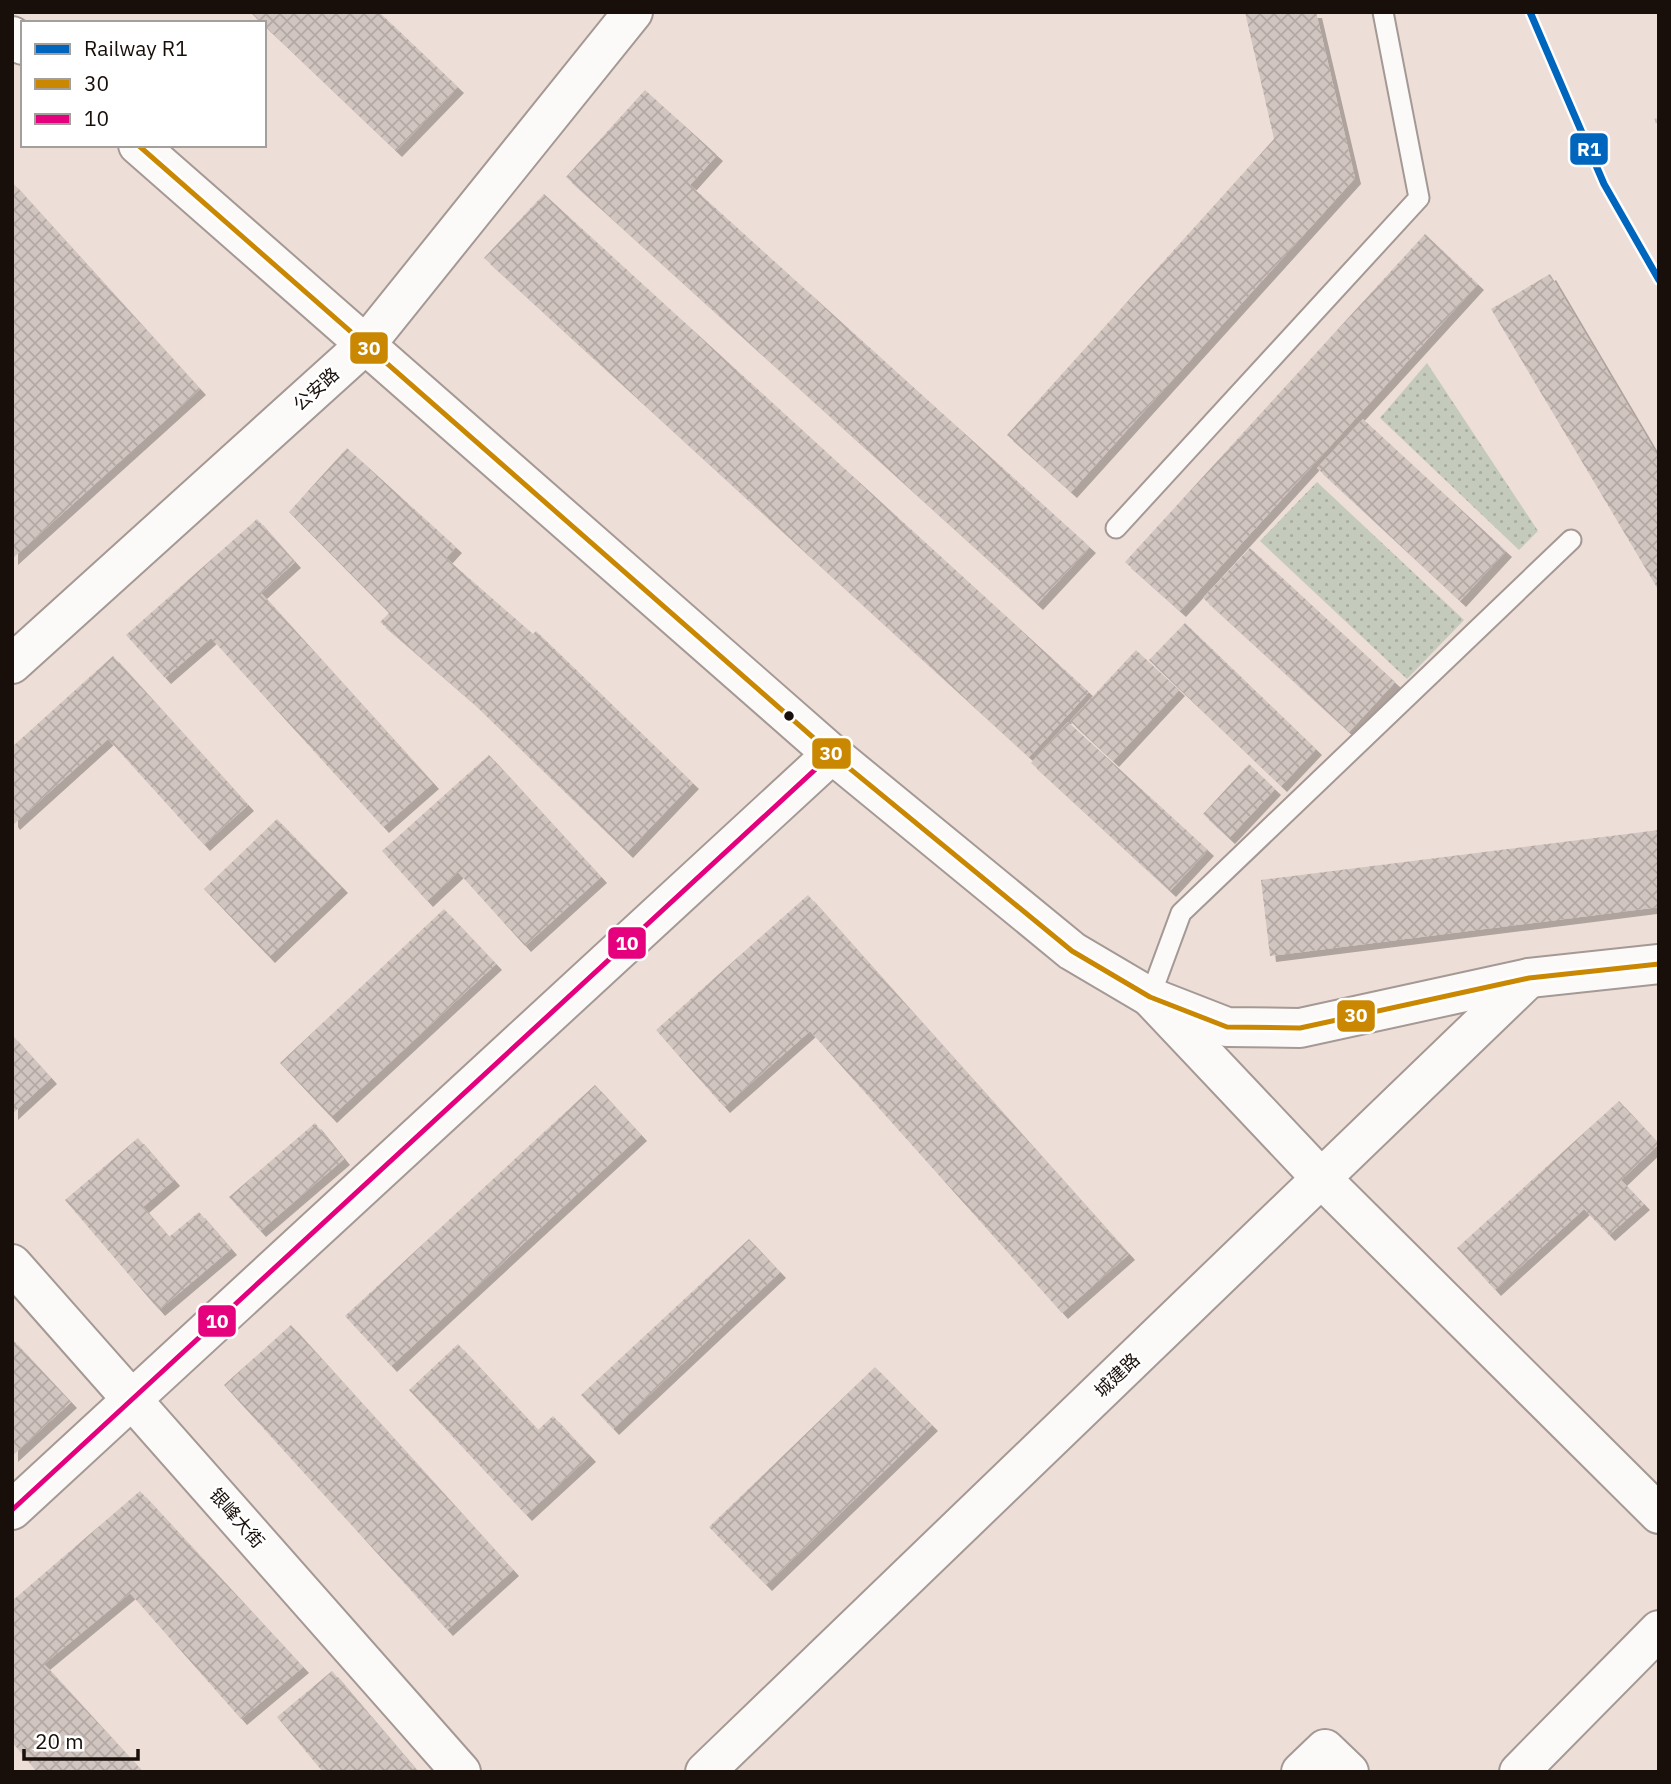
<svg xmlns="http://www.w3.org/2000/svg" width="1671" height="1784" font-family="'IBM Plex Sans','Noto Sans SC',sans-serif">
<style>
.park{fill:url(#park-dots)}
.building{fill:url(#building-cross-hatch);filter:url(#shadow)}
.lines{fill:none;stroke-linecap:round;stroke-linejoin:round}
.lane-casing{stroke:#a49994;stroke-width:23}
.street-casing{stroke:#a49994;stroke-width:42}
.secondary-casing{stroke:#a49994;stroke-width:42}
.path{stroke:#c6c0bd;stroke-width:4.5;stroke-dasharray:2 5;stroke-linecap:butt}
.lane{stroke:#fcfaf9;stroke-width:19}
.street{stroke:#fcfaf9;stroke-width:38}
.secondary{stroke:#fcfaf9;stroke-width:38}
.bus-1-casing{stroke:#fff;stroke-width:10}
.bus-2-casing{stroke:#fff;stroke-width:10}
.bus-1{stroke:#ca8802;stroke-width:5}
.bus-2{stroke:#e5007d;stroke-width:5}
.rail-1-casing{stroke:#fff;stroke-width:12}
.rail-1{stroke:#0065bd;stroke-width:7}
.bus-dot{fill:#180e0a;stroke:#fff;stroke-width:2.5}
.labels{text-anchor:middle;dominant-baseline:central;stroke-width:5;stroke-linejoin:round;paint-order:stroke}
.street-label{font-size:18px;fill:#180e0a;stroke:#fff}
.line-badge{stroke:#fff;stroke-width:2.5}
.badge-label{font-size:19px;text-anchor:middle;font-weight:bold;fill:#fff}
</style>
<defs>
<pattern id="park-dots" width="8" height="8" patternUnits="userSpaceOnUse" patternTransform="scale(1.75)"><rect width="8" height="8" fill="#c4cabc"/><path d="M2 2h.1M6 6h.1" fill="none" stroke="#a8aca0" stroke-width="1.8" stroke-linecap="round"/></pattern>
<pattern id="building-cross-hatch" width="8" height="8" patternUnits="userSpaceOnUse" patternTransform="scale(1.75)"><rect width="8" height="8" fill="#d1c5c0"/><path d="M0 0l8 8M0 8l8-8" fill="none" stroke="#b3a8a4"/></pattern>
<filter id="shadow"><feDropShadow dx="6" dy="6" stdDeviation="0" flood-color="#0004"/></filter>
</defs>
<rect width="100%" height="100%" fill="#eeded8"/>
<g class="park">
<polygon points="1427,363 1538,531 1519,550 1380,418"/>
<polygon points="1317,482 1464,620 1407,679 1260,541"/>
</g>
<g class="building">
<polygon points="250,12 379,12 458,87 396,151"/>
<polygon points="1245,12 1316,12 1355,178 1071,492 1007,435 1274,139"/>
<polygon points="645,90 717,155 690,185 1090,547 1037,604 566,177"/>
<polygon points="12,182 200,389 12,559"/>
<polygon points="544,194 1089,692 1029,757 484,258"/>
<polygon points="1425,234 1478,284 1180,611 1125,562"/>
<polygon points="1550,274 1659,458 1659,591 1491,309"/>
<polygon points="1363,419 1506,551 1460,601 1317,468"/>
<polygon points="347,448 456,547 446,558 533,634 536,631 693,783 627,852 470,700 380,622 389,613 289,512"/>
<polygon points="257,519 295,562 261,593 433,783 383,827 211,638 165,678 126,635"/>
<polygon points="1250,548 1395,682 1349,732 1203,598"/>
<polygon points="1185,623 1316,749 1281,786 1149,660"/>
<polygon points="1136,650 1179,690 1113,761 1070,721"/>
<polygon points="113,656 248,805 204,845 108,739 14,824 12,821 12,747"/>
<polygon points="1068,722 1208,850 1170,891 1031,763"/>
<polygon points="489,755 601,877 525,946 458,872 427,901 382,851"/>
<polygon points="1249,764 1275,789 1229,838 1203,814"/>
<polygon points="277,819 342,887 269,957 204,889"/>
<polygon points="1659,830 1659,907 1270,956 1261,880"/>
<polygon points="808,895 1129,1254 1062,1313 810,1031 724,1107 656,1030"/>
<polygon points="444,909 496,964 331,1117 280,1063"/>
<polygon points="12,1035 51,1078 12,1114"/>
<polygon points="595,1085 641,1135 391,1366 345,1316"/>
<polygon points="1619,1101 1659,1144 1621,1180 1644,1204 1609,1235 1584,1209 1495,1290 1457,1248"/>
<polygon points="315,1123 344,1159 260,1231 229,1197"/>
<polygon points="138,1138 174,1180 143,1207 169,1237 199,1212 231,1249 159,1310 65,1200"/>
<polygon points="749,1239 780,1272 613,1429 581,1395"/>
<polygon points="291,1325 513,1570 447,1630 224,1385"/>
<polygon points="12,1339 71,1402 12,1456"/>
<polygon points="458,1344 538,1430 553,1416 590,1456 526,1515 409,1390"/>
<polygon points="875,1367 932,1425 766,1585 709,1527"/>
<polygon points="140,1491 303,1667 241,1719 130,1593 44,1664 143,1772 37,1772 12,1742 12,1601"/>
<polygon points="332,1671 418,1772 323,1772 277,1717"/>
</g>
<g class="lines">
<g class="lane-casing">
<g id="lane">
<polyline points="1116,528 1419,198 1383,12"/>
<polyline points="1150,997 1181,913 1571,540"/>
</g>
</g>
<g class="street-casing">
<g id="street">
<polyline points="1150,997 1321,1178 1659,1514"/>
<polyline points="12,1264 461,1772"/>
<polyline points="12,1510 832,754"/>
<polyline points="1301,1772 1325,1749 1349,1772"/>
<polyline points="1519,1772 1659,1630"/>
</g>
</g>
<g class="secondary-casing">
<g id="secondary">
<polyline points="12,36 23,45"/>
<polyline points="138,145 832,754 1072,951 1150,997 1227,1027 1300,1028 1529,978 1659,964"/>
<polyline points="12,664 367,343 633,12"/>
<polyline points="705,1772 1529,978"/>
</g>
</g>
<polyline class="path" points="1655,121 1659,120"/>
<use href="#lane" class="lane"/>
<use href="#street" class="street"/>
<use href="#secondary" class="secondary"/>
<g class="bus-1-casing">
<polyline id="bus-1" points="138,145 832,754 1072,951 1150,997 1227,1027 1300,1028 1529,978 1659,964"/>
</g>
<g class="bus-2-casing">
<polyline id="bus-2" points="12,1510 832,754"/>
</g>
<use href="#bus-1" class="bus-1"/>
<use href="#bus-2" class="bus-2"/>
<g class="rail-1-casing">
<polyline id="rail-1" points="1530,12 1604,184 1659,280"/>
</g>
<use href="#rail-1" class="rail-1"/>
</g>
<circle class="bus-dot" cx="789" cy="716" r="6"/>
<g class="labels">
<g class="street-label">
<text transform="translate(316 389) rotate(-42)">公安路</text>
<text transform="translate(1117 1375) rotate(-44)">城建路</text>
<text transform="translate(237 1518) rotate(49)">银峰大街</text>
</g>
</g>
<g class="line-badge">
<rect x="1569" y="132" width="40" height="34" rx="7" fill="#0065bd"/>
<rect x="349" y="331" width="40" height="34" rx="7" fill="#ca8802"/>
<rect x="811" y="737" width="41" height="33" rx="7" fill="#ca8802"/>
<rect x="607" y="926" width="40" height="34" rx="7" fill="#e5007d"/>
<rect x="1336" y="999" width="40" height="34" rx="7" fill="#ca8802"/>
<rect x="197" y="1304" width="40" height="34" rx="7" fill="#e5007d"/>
</g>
<g class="badge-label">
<text x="1589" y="156">R1</text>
<text x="369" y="355">30</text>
<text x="831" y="760">30</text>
<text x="627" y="950">10</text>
<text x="1356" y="1022">30</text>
<text x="217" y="1328">10</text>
</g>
<rect width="1671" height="1784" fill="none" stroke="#180e0a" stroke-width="28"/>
<rect x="21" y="21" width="245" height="126" fill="#ffffff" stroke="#a39f9d" stroke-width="2"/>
<rect x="35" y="44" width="35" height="10" fill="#0065bd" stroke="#a39f9d" stroke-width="2"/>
<text x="84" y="56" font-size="21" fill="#180e0a">Railway R1</text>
<rect x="35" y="79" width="35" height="10" fill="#ca8802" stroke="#a39f9d" stroke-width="2"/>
<text x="84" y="91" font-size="21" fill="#180e0a">30</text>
<rect x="35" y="114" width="35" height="10" fill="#e5007d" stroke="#a39f9d" stroke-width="2"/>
<text x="84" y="126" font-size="21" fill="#180e0a">10</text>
<path d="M24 1749v10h114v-10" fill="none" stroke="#180e0a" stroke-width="3.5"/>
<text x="35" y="1749" font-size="21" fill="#180e0a" stroke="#ffffff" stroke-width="5" paint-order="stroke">20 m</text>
</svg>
